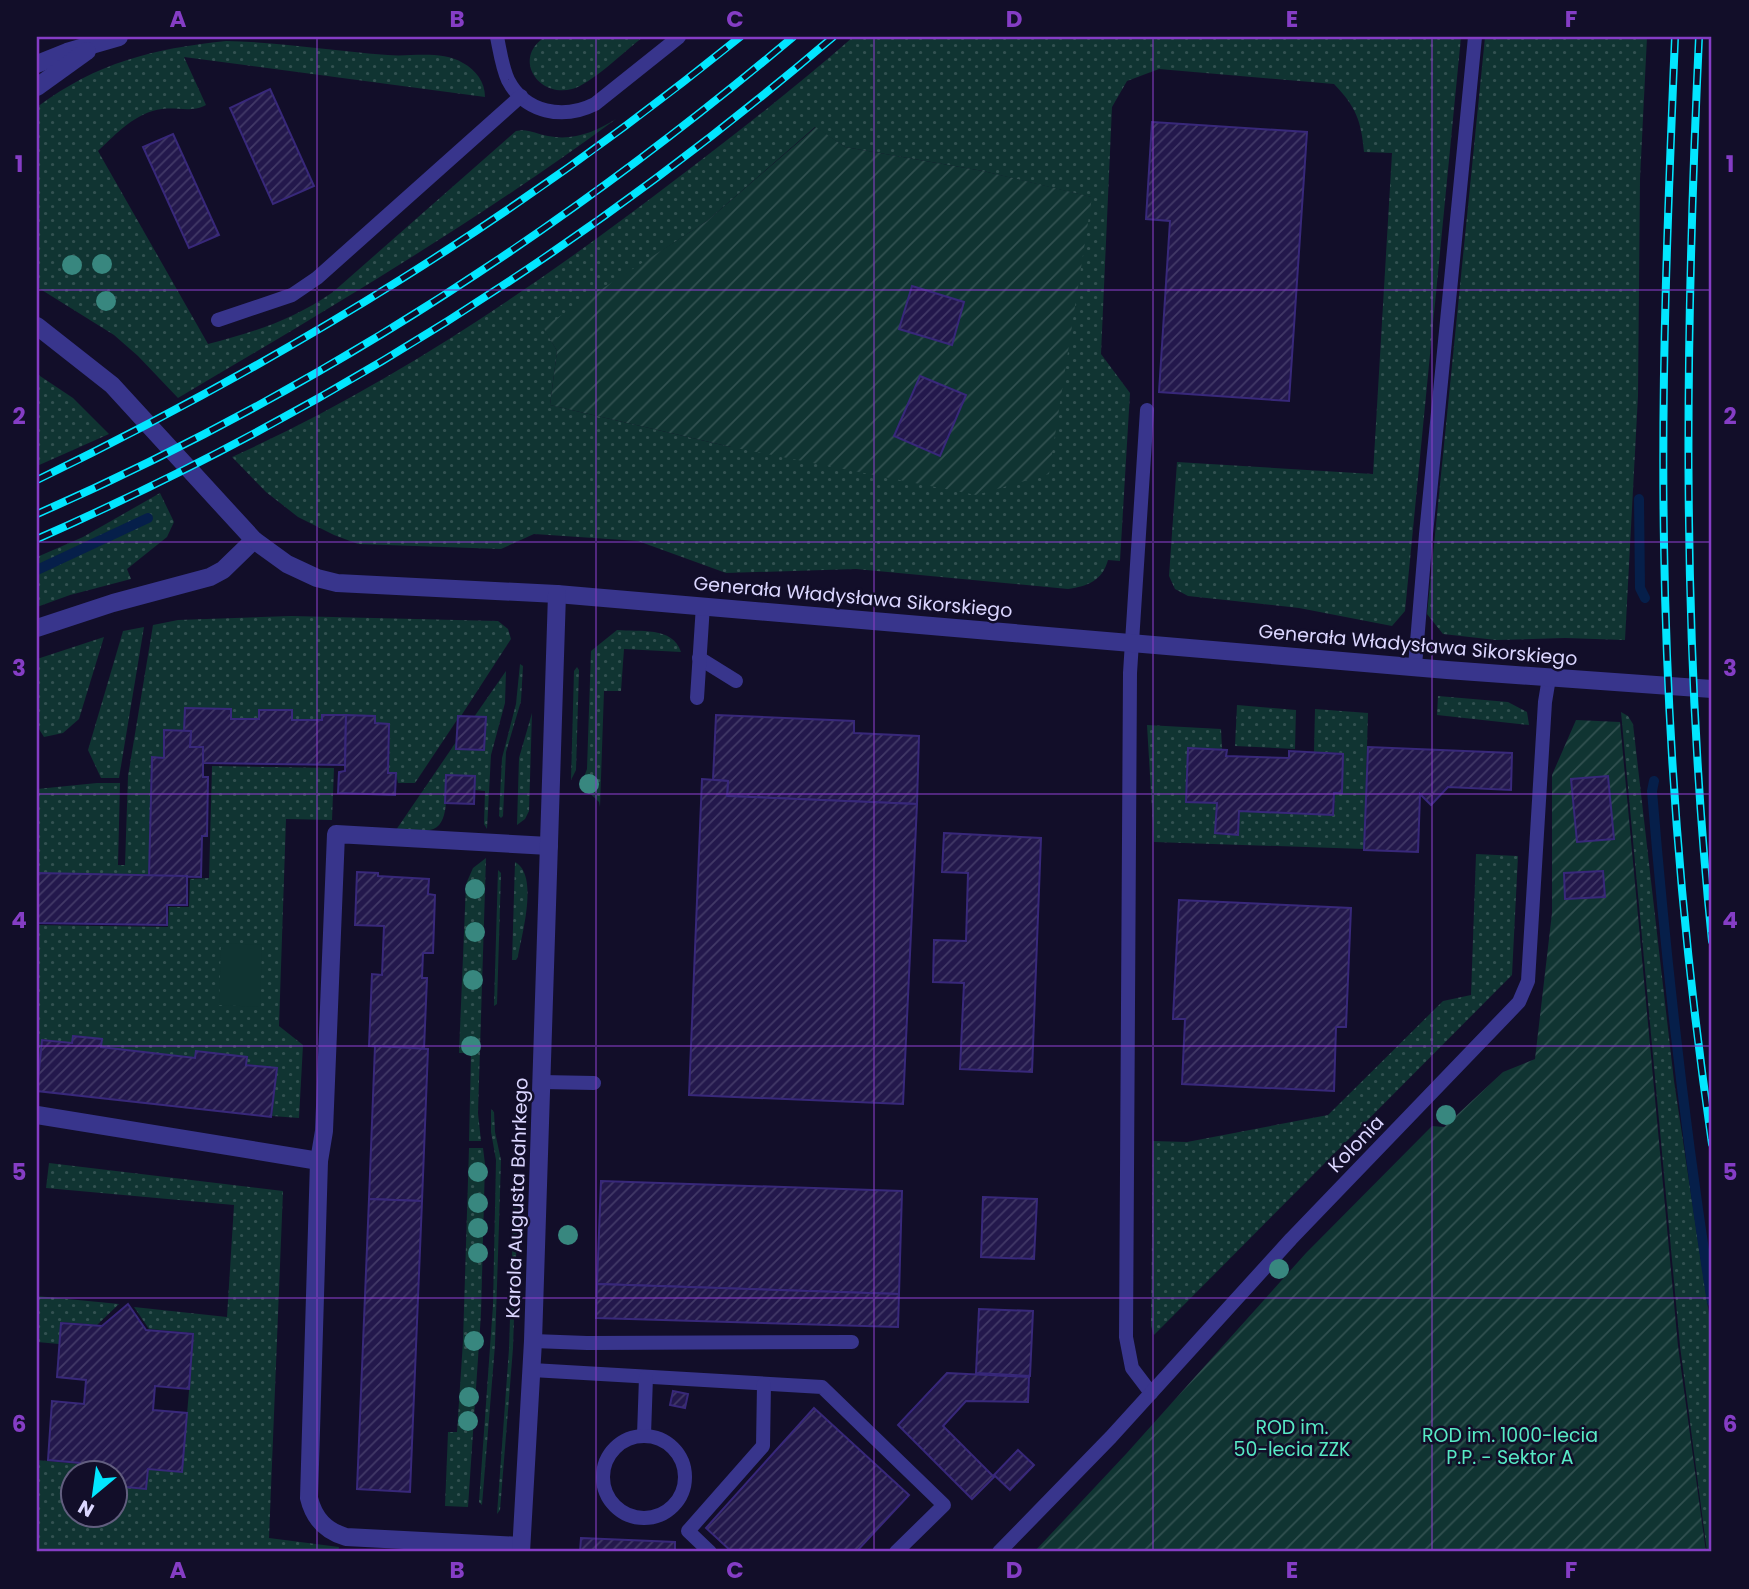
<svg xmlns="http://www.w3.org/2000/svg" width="1749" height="1589" font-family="Poppins,sans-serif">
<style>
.grass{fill:url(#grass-dots);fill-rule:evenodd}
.park{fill:#103432}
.garden{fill:url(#garden-furrows)}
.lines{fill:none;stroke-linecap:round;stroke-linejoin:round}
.stream{stroke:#061f4a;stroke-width:10}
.building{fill:url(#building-hatch);stroke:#38287a;stroke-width:2}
.service{stroke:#38358c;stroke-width:14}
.minor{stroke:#38358c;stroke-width:18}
.tertiary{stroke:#38358c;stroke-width:18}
.rail-casing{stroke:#02e6ff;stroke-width:8}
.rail{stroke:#120e29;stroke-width:5;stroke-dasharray:16;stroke-linecap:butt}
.tree{fill:#38877f}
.grid{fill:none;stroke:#853dc5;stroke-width:2;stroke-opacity:0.55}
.labels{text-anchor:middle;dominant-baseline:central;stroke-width:5;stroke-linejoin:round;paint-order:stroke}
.street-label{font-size:19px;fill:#dbd6ff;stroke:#120e29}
.park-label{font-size:19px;fill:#57eac5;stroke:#120e29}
.neatline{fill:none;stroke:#853dc5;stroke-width:2.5}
.grid-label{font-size:23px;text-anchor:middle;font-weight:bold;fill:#853dc5}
</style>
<defs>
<pattern id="grass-dots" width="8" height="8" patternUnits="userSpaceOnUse" patternTransform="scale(1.75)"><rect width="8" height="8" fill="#103432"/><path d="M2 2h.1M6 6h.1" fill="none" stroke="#325151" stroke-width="1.8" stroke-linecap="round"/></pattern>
<pattern id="garden-furrows" width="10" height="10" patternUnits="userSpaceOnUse" patternTransform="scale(1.75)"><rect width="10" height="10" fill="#103432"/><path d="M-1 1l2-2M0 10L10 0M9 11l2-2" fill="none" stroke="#325151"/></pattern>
<pattern id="building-hatch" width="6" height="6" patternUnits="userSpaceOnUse" patternTransform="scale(1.75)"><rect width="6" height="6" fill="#23184c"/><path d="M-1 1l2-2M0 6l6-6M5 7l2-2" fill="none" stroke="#423967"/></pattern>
</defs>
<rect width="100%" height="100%" fill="#120e29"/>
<g class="grass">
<path d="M545 37H643C626 50 590 85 572 89 538 98 512 58 545 37Z"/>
<path d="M853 37H1461L1405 611 1392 626 1299 608 1188 596 1175 589 1169 576 1177 462 1373 474 1392 153 1364 152C1361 120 1356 107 1334 84L1159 69 1127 81 1112 107 1101 354 1130 393 1120 561 1108 560C1102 581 1088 586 1068 589L856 569 726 573 638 541 534 534 501 549 358 544 334 535 298 517 266 492 232 457C389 386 535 287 671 183 733 136 795 88 853 37ZM815 127 845 147 983 171 1091 197 731 447 550 405 557 351 544 328 707 221Z"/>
<polygon points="1485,37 1647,37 1640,179 1638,396 1625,640 1565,638 1496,640 1443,634 1427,614"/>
<path d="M226 41C281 42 334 51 388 55 411 57 441 50 463 63 476 70 485 82 485 97L184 57 206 105C190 113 179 107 162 109 136 112 116 134 98 151L208 344C254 332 293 320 333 292L516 131C528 128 536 134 548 136 573 141 595 132 616 119 476 222 327 310 178 398L138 356 114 335 37 287V107C98 62 152 49 226 41Z"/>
<polygon points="37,374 73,398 109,434 37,466"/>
<polygon points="160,493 174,522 167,537 127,569 131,579 70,595 37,607 37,557 83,537"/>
<polygon points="291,616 498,621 508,629 511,639 461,716 458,716 457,720 415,783 398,783 396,773 389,772 390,724 375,723 374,716 323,715 322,720 292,720 292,710 260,710 259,719 231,719 231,709 185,708 184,731 164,730 164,758 151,758 149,875 37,873 37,789 97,783 120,783 118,865 125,865 128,776 153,625 178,620"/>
<polygon points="144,627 119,778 101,778 88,750 123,631"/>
<path d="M617 630C639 632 673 626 681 652L624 649 621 691H604L600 807 599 802 581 785 587 769 591 651Z"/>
<polygon points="104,637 79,719 63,733 44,737 37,726 37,659"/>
<polygon points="520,664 523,666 521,701 506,752 503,816 501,818 499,816 502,758 516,704"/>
<polygon points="577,667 579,670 576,770 571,780 574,671"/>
<path d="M506 671 505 703 491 755 487 829 484 824 485 791 475 790V776L447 775C445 789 451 827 430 830 420 832 407 830 396 830L456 742 457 749 484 750 485 718 474 717Z"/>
<polygon points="1438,696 1508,702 1527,712 1529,725 1437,715"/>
<polygon points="1237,705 1296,710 1295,749 1235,746"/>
<polygon points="1315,709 1368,713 1364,849 1154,842 1147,725 1221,729 1222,749 1188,748 1185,801 1216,803 1215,834 1238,835 1240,811 1334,815 1335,793 1342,794 1344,753 1314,752"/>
<polygon points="1621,712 1628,716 1633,724 1674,1081 1712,1334 1712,1552 1707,1552 1680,1346"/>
<polygon points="532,713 529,811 525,819 517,825 519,758"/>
<polygon points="212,766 334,768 332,820 286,819 279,1026 303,1045 299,1118 272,1116 277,1068 247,1064 247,1057 196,1051 195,1058 101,1047 102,1039 73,1035 72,1043 42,1039 37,1080 37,925 168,927 169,907 189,907 190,879 209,878"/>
<polygon points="1476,854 1518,856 1512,975 1154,1335 1151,1326 1153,1141 1187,1142 1328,1115 1443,1001 1471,995"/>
<polygon points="486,858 478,1113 481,1141 469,1141 471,1053 459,1053 466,884 473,868"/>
<path d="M515 862C539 875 522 934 518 957L516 960H512Z"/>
<polygon points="498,870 501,873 497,1004 494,1006"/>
<polygon points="491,1109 494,1112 495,1132 501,1160 498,1255 495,1345 482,1505 479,1502 493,1305 496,1160 491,1132"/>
<polygon points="469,1148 483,1148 485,1164 481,1314 468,1507 445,1506 448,1432 457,1432 463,1341"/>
<polygon points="49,1163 283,1191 269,1538 339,1547 338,1552 66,1552 37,1549 37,1460 78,1464 78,1473 74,1474 74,1516 116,1516 116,1487 146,1489 149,1469 182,1472 194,1333 149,1329 134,1307 227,1317 234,1205 46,1188"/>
<polygon points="514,1197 518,1199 513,1348 500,1510 497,1514 509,1349"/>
<polygon points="37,1296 119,1304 97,1325 61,1322 59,1344 37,1342"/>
</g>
<polygon class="park" points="221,943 262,945 260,1007 219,1005"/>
<g class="garden">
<polygon points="816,127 845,147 983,171 1092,197 1049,474 976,495 731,447 550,405 557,351 543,327 707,221"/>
<polygon points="1576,720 1620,722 1678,1346 1706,1552 1034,1552 1126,1454 1306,1253 1432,1126 1444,1127 1503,1072 1535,1059 1552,913 1552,775"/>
</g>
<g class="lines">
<g class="stream">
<polyline points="1639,499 1640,588 1645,598"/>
<polyline points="37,570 148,518"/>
<path d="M1654 781 1652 791C1666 962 1685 1133 1712 1302"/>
</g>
</g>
<g class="building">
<polygon points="270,89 314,186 273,204 230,108"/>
<polygon points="1152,122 1307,132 1289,401 1159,392 1170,221 1146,219"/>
<polygon points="173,134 219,235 189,248 143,147"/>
<polygon points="912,286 964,302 952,345 899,329"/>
<polygon points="920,376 966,395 940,456 894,436"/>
<polygon points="185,708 231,709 231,719 259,719 259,710 292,710 292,720 322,720 322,715 346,715 345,765 203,763 203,747 190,747 191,731 184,731"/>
<polygon points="346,715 375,716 375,723 389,724 388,773 396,773 395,795 338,793 339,772 345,771"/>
<polygon points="716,715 854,721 854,733 919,736 917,804 727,796 728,781 713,780"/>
<polygon points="458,716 486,717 484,750 456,749"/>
<polygon points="164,730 191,731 190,747 203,747 203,777 208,777 207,836 202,836 201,877 149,876 152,757 164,758"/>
<polygon points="1368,747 1512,753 1511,790 1448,787 1431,805 1420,794 1418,852 1364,850"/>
<polygon points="1188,748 1227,750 1226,756 1289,758 1289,751 1343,754 1342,793 1334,793 1333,815 1239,811 1238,835 1215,833 1217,803 1186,802"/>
<polygon points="446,775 475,776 474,804 445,803"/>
<polygon points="1608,776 1614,839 1577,842 1571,779"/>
<polygon points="702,779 728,781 727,796 917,804 903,1104 689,1095"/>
<polygon points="944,833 1041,838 1032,1072 960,1069 964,983 933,982 934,940 966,941 968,873 942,872"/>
<polygon points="1603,871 1605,897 1565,899 1564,873"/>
<polygon points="357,872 378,873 378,876 429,879 428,894 435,895 433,953 423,953 422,978 427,978 424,1049 369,1046 372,974 382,975 384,926 355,925"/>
<polygon points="37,873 187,876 187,905 167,905 167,925 37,923"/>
<polygon points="1179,900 1351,908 1346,1027 1336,1027 1334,1091 1182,1084 1185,1019 1173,1019"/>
<polygon points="73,1036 102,1039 101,1047 195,1058 196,1051 247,1057 246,1065 277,1068 271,1117 37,1091 42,1040 72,1043"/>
<polygon points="375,1046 428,1049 422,1201 369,1199"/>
<polygon points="601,1181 902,1191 899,1294 597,1284"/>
<polygon points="983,1197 1037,1199 1034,1259 981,1257"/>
<polygon points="369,1199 422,1201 410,1492 357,1489"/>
<polygon points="597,1284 899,1294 898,1327 596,1318"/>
<polygon points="128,1304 146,1330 193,1334 189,1389 155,1386 153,1410 187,1413 182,1472 148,1469 146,1489 116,1486 116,1474 79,1474 80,1463 48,1460 52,1401 84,1404 86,1380 57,1377 61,1323 102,1326"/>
<polygon points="979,1309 1033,1311 1030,1376 976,1373"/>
<polygon points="947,1373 1029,1377 1028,1402 966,1401 943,1426 994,1477 972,1499 898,1425"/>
<polygon points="673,1391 688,1394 685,1408 670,1405"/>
<polygon points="814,1408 909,1495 856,1552 732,1552 706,1528"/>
<polygon points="1018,1450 1034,1465 1010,1490 994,1475"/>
<polygon points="581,1538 675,1542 675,1552 580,1552"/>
</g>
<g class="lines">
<g class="service">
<path d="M497 37C500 51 502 67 508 80 525 113 563 120 595 104L679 37"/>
<polyline points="218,320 292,295 317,278 521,96"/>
<polyline points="1147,410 1130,673 1126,1337 1132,1368 1151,1393"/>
<polyline points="699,658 736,681"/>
<polyline points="1415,666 1426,534 1475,37"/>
<polyline points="697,698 703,605"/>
<polyline points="542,1082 594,1083"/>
<polyline points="533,1341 587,1343 852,1342"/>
<polyline points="532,1370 822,1387 944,1505 896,1552"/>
<polyline points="644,1435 646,1377"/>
<circle cx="644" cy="1477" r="41"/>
<polyline points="710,1552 688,1531 763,1446 764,1384"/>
<polyline points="999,1552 1111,1437 1291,1239 1519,1002 1528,981 1545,702 1549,678"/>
</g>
<g class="minor">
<polyline points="37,64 67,52 119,37"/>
<polyline points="37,87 87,51"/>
<polyline points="37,628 113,603 210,577 223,570 254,540"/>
<polyline points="37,1115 319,1161"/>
<path d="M521 1546 346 1537C326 1531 314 1519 309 1498L319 1161 324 1131 336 834 549 846"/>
</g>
<g class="tertiary">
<polyline points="37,326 112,385 254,540 287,564 317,578 337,583 557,594 1447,670 1712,689"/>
<polyline points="521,1552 533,1341 557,594"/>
</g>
<g class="rail-casing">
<g id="rail">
<path d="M1675 37C1668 206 1661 375 1664 544 1667 744 1683 946 1712 1144"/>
<path d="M1699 37C1685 339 1681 640 1712 941"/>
<path d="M37 480C292 356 519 216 740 37"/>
<path d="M37 514C311 394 565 229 793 37"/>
<path d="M37 539C326 412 593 242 833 37"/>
</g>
</g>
<use href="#rail" class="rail"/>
</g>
<g class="tree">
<circle cx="102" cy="264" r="10"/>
<circle cx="72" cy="265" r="10"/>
<circle cx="106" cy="301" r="10"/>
<circle cx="589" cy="784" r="10"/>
<circle cx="475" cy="889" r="10"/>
<circle cx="475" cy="932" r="10"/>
<circle cx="473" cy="980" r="10"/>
<circle cx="471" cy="1046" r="10"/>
<circle cx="1446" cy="1115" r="10"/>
<circle cx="478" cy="1172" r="10"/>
<circle cx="478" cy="1203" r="10"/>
<circle cx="478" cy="1228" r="10"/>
<circle cx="568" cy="1235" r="10"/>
<circle cx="478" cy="1253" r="10"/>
<circle cx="1279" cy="1269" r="10"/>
<circle cx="474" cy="1341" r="10"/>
<circle cx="469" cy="1397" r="10"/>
<circle cx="468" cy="1421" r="10"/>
</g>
<path class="grid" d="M317 37V1552M596 37V1552M874 37V1552M1153 37V1552M1432 37V1552M37 290H1712M37 542H1712M37 794H1712M37 1046H1712M37 1298H1712"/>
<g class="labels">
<g class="street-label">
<text transform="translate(853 597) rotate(5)">Generała Władysława Sikorskiego</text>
<text transform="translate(1418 645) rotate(5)">Generała Władysława Sikorskiego</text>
<text transform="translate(1356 1144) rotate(-46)">Kolonia</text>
<text transform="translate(517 1198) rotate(-88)">Karola Augusta Bahrkego</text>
</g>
<g class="park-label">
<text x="1292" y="1427">ROD im.<tspan x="1292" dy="22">50-lecia ZZK</tspan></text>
<text x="1510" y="1435">ROD im. 1000-lecia<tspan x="1510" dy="22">P.P. - Sektor A</tspan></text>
</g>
</g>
<rect width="1749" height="1589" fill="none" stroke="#120e29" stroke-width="77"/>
<g transform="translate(94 1494) rotate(209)"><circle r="33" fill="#120e29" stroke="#625e7f" stroke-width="2"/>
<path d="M0-5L12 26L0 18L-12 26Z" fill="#02e6ff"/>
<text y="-10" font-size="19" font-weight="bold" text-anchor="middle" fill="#dbd6ff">N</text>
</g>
<rect x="38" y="38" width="1672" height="1512" class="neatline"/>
<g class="grid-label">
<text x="178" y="27">A</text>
<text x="457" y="27">B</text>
<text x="735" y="27">C</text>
<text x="1014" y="27">D</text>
<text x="1292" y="27">E</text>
<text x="1571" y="27">F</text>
<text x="19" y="172">1</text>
<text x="1730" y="172">1</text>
<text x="19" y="424">2</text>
<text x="1730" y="424">2</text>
<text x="19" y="676">3</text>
<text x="1730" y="676">3</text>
<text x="19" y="928">4</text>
<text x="1730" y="928">4</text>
<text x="19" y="1180">5</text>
<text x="1730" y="1180">5</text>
<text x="19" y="1432">6</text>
<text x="1730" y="1432">6</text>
<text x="178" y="1578">A</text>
<text x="457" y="1578">B</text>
<text x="735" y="1578">C</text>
<text x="1014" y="1578">D</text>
<text x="1292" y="1578">E</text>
<text x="1571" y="1578">F</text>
</g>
</svg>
